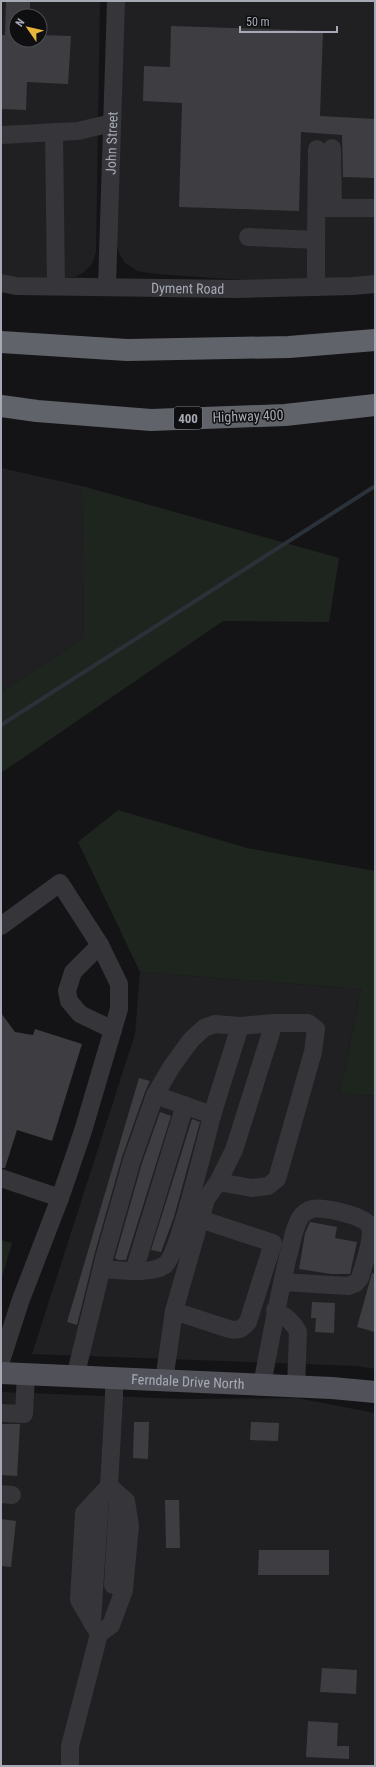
<svg xmlns="http://www.w3.org/2000/svg" width="376" height="1767" font-family="'Roboto Condensed',sans-serif">
<style>
.built{fill:#202022;fill-rule:evenodd}
.green{fill:#1e251f}
.lines{fill:none;stroke-linecap:round;stroke-linejoin:round}
.stream{stroke:#2b3138;stroke-width:4}
.building{fill:#3e3e42}
.minor{stroke:#35353a;stroke-width:18}
.major{stroke:#515259;stroke-width:22}
.highway{stroke:#61636a;stroke-width:22}
.labels{text-anchor:middle;dominant-baseline:central;stroke-width:3;stroke-linejoin:round;paint-order:stroke}
.shield{fill:#0f0e10;stroke:#797b84;stroke-width:1}
.shield-label{font-size:13px;font-weight:bold;fill:#a6aab5}
.street-label{font-size:14px;fill:#a6aab5;stroke:#0f0e10}
</style>
<rect width="100%" height="100%" fill="#141315"/>
<g class="built">
<path d="M1 1H100L96 252 92 264 84 272 75 277 14 278 1 275ZM16 16H40V40H16Z"/>
<polygon points="122,1 375,1 375,277 270,282 156,274 137,271 124,262 119,253 116,242"/>
<polygon points="1,468 82,486 84,638 1,692"/>
<polygon points="140,972 361,989 340,1093 375,1096 375,1369 357,1366 32,1354 135,1034"/>
<polygon points="1,1392 183,1399 297,1398 375,1413 375,1766 1,1766"/>
</g>
<g class="green">
<polygon points="82,486 339,558 329,622 223,621 1,773 1,692 84,638"/>
<polygon points="118,810 247,848 375,871 375,1096 340,1093 361,989 140,972 78,842"/>
<polygon points="1,1240 12,1243 1,1281"/>
</g>
<g class="lines">
<polyline class="stream" points="1,725 372,488 375,487"/>
</g>
<g class="building">
<polygon points="6,1 30,1 30,16 16,16 16,40 40,40 40,35 71,36 68,84 27,82 26,110 1,109 1,35 5,35"/>
<polygon points="171,26 323,31 320,116 375,119 375,178 343,177 342,135 301,132 299,211 179,207 182,103 143,101 144,66 170,67"/>
<polygon points="1,1013 15,1032 33,1035 35,1029 82,1044 52,1141 17,1130 5,1168 1,1168"/>
<polygon points="139,1078 150,1081 145,1092 122,1157 95,1252 77,1325 67,1322"/>
<polygon points="160,1112 171,1116 126,1260 118,1260 115,1258 142,1163"/>
<polygon points="192,1119 200,1122 174,1217 161,1252 151,1250"/>
<polygon points="310,1222 337,1227 335,1238 357,1242 350,1274 331,1274 299,1269 305,1233"/>
<polygon points="372,1273 375,1274 375,1332 357,1327"/>
<polygon points="312,1302 335,1303 334,1333 315,1332 316,1318 311,1318"/>
<polygon points="134,1422 149,1422 148,1459 133,1458"/>
<polygon points="251,1422 279,1423 278,1441 250,1440"/>
<polygon points="1,1424 20,1424 17,1476 1,1475"/>
<polygon points="165,1500 179,1500 180,1548 166,1548"/>
<polygon points="1,1519 16,1521 11,1567 1,1566"/>
<polygon points="259,1550 329,1550 329,1575 258,1575"/>
<polygon points="322,1668 357,1670 356,1694 320,1692"/>
<polygon points="308,1721 338,1723 337,1746 349,1746 349,1759 306,1757"/>
</g>
<g class="lines">
<g class="minor">
<polyline points="54,132 56,286"/>
<polyline points="1,135 78,131 112,123"/>
<polyline points="332,148 333,207"/>
<polyline points="321,208 375,208"/>
<polyline points="248,237 316,240 316,287"/>
<polyline points="316,240 317,149"/>
<path id="s1" d="M1 283 16 286 237 289 353 286 375 284"/>
<path id="s2" d="M107 286 116 1"/>
<polyline points="1,926 60,883 100,945 119,984 119,1009 83,1131 60,1198 20,1302 1,1361"/>
<polyline points="100,945 73,972 67,991 69,1001 80,1014 113,1030"/>
<polyline points="155,1095 212,1115"/>
<polyline points="1,1178 60,1198"/>
<path d="M102 1269C119 1270 150 1275 165 1265 178 1256 206 1138 212 1116 221 1085 231 1056 240 1026"/>
<polyline points="134,1271 185,1105"/>
<path d="M275 1310C285 1317 293 1321 298 1332L296 1386"/>
<path d="M174 1311 229 1329C239 1331 242 1329 248 1322L273 1243 200 1219"/>
<polyline points="75,1377 105,1255 132,1160 155,1095 172,1066 191,1040 204,1028 215,1024 240,1026 274,1023"/>
<polyline points="164,1381 174,1311 206,1199 218,1182 234,1150 274,1023 308,1023 316,1029 313,1052 277,1179 268,1186 252,1188 218,1182"/>
<path d="M262 1385C270 1342 278 1299 288 1256 292 1244 293 1229 300 1218 302 1214 308 1210 312 1209 323 1207 363 1215 369 1225 375 1235 363 1267 360 1278L356 1283 348 1286 282 1282"/>
<polyline points="1,1413 24,1414 26,1374"/>
<polyline points="109,1486 126,1501 130,1526 124,1590 111,1625 99,1634 79,1600 84,1513 109,1486 114,1397 114,1378"/>
<polyline points="1,1494 12,1495"/>
<polyline points="113,1585 118,1497"/>
<polyline points="92,1623 100,1497"/>
<polyline points="70,1766 70,1746 99,1634"/>
</g>
<path class="major" id="s3" d="M1 1373 332 1388 375 1392"/>
<g class="highway">
<polyline points="1,342 127,350 289,347 375,340"/>
<polyline points="1,406 37,411 151,420 285,415 375,405"/>
</g>
</g>
<g class="labels">
<rect class="shield" x="174" y="407" width="28" height="22" rx="3"/>
<g class="shield-label">
<text x="188" y="418">400</text>
</g>
<g class="street-label">
<text stroke="none"><textPath href="#s2" startOffset="143">John Street</textPath></text>
<text stroke="none"><textPath href="#s1" startOffset="187">Dyment Road</textPath></text>
<text transform="translate(248 416) rotate(-2)">Highway 400</text>
<text stroke="none"><textPath href="#s3" startOffset="187">Ferndale Drive North</textPath></text>
</g>
</g>
<rect width="376" height="1767" fill="none" stroke="#a6aab5" stroke-width="4"/>
<g transform="translate(28 28) rotate(304)"><circle r="19" fill="#0f0e10" stroke="#4b4c52"/>
<path d="M0-3L7 15L0 10L-7 15Z" fill="#e6b63a"/>
<text y="-6" font-size="11" font-weight="bold" text-anchor="middle" fill="#a6aab5">N</text>
</g>
<path d="M240 26v6h97v-6" fill="none" stroke="#a6aab5" stroke-width="2"/>
<text x="246" y="26" font-size="12" fill="#a6aab5" stroke="#0f0e10" stroke-width="3" paint-order="stroke">50 m</text>
</svg>
